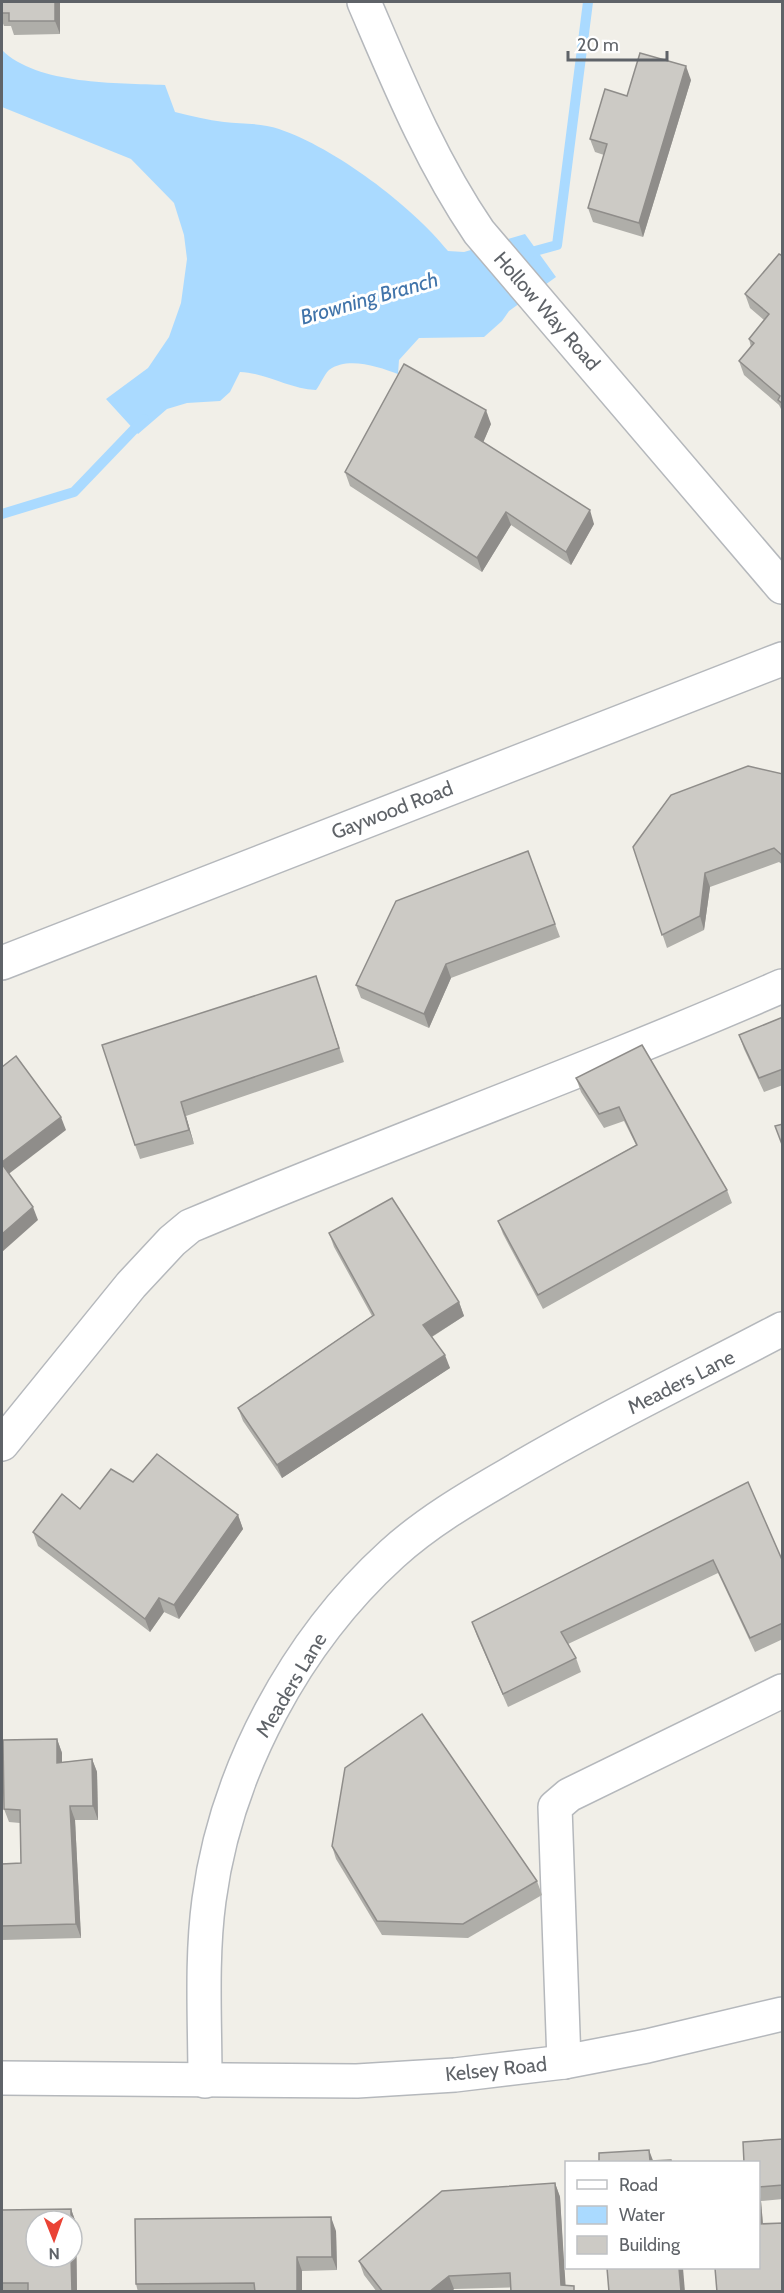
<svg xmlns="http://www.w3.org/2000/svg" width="784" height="2293" font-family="Cabin,sans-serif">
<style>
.water{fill:#aadaff}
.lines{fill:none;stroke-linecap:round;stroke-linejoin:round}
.stream{stroke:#aadaff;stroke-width:10}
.minor-casing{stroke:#b5b8bc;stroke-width:36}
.minor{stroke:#fff;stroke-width:33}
.wall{fill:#afaea9}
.shaded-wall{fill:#8f8d8a}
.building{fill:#cccac5;stroke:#8f8d8a;stroke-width:1.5}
.labels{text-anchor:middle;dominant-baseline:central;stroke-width:6;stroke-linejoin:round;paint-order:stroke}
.street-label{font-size:20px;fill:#5f6368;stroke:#fff}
.water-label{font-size:21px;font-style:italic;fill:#4174aa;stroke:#fff}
</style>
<rect width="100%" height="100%" fill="#f1efe8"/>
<path class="water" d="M2 50C37 85 118 83 165 85L175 112C191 116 208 120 224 122 242 124 263 123 279 129 335 148 411 205 448 251L464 252 525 234 556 277 509 311 502 321 484 337 419 338 399 360 398 374C379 367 348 356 329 370 324 375 320 385 316 390 289 389 266 373 240 372L230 392 220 401 187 403 167 409 138 434 106 399 148 368 169 337 181 303 187 259 184 235 174 203 131 159 2 107Z"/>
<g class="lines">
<g class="stream">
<polyline points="524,254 557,245 588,2"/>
<polyline points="2,514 74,492 144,419"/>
</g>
<g class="minor-casing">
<g id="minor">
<path d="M364 2C398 81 430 160 479 232L782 587"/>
<polyline points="2,963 782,659"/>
<path d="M2 1444 131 1285 172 1241 190 1226C387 1143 587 1071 782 986"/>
<polyline points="564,2062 555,1807 569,1795 782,1691"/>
<polyline points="2,2078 357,2081 455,2075 564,2062 647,2046 782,2014"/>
<path d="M205 2081C205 2022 201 1959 209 1900 226 1771 296 1641 392 1554 426 1523 468 1498 508 1475 597 1422 691 1377 782 1329"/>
</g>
</g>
<use href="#minor" class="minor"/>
</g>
<g class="wall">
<polygon points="2,2 60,2 60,34 14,35 11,26 4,26 2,21"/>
<polygon points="691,80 643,237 593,222 588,208 604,155 595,152 590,139 627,96"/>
<polygon points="783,256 783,413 779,405 744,375 739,361 751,347 749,339 764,320 750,308 745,294"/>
<polygon points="491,424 483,442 594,524 571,565 511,525 482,572 350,486 345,472"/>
<polygon points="783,774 783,865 779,862 710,887 704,930 667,948 633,847"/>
<polygon points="528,851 560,937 451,978 429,1028 361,998 356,985"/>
<polygon points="316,976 344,1062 186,1116 194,1144 140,1159 135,1145"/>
<polygon points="783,1017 783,1085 764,1092 744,1049 739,1035"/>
<polygon points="642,1045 727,1190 732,1203 543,1309 503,1234 498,1221 636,1145 624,1121 604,1128 581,1092 576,1078"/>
<polygon points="329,1233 459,1302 464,1316 432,1337 450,1368 282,1478 243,1421 238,1408 372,1316 334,1247"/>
<polygon points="133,1482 238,1515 243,1529 179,1619 164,1612 150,1632 38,1546 33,1532"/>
<polygon points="748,1482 783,1562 783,1639 755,1652 718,1573 568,1644 576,1658 581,1672 508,1707 477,1636 472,1622"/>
<polygon points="57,1739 62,1753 62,1762 92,1759 97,1772 98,1820 75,1820 81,1938 2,1940 2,1864 21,1863 20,1823 9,1822 4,1809"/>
<polygon points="332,1846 537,1881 542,1895 468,1938 382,1935 336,1859"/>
<polygon points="783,2139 783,2199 761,2201 763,2224 759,2268 759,2163"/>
<polygon points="555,2183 560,2197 565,2286 454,2289 451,2292 377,2292 364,2275 359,2261"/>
<polygon points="71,2209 76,2223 77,2292 2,2292 2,2210"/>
<polygon points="336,2231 337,2270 302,2271 302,2292 138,2292 136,2284"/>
</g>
<g class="shaded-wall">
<polygon points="55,2 60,2 60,34 55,21"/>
<polygon points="686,66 691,80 643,237 639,223"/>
<polygon points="486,410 491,424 480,450 475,437"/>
<polygon points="590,510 594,524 571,565 566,552"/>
<polygon points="506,512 511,525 482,572 477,558"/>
<polygon points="705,873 710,887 704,930 700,916"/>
<polygon points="446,964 451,978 429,1028 424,1014"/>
<polygon points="181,1102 186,1116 194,1144 189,1130"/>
<polygon points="61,1117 66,1130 6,1176 2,1165 2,1162"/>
<polygon points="33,1207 38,1220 2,1252 2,1234"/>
<polygon points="459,1302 464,1316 428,1339 423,1325"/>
<polygon points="445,1355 450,1368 282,1478 277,1465"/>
<polygon points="238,1515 243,1529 179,1619 174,1605"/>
<polygon points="159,1598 164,1612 150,1632 145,1619"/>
<polygon points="57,1739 62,1753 62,1777 57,1763"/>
<polygon points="92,1759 97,1772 98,1820 93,1806"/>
<polygon points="70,1806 75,1820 81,1938 76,1924"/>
<polygon points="649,2150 654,2163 650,2163"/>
<polygon points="555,2183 560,2197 566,2292 561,2285"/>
<polygon points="759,2193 761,2201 764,2238 759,2224"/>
<polygon points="71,2209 76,2223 77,2292 72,2292 72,2221 71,2221"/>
<polygon points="331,2217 336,2231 337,2270 332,2257"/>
<polygon points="297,2257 302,2271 302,2292 297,2292"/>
<polygon points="679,2268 683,2268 685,2292 681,2292"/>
<polygon points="449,2276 454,2289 451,2292 429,2292"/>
</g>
<g class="building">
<polygon points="2,2 55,2 55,21 9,21 9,13 2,13"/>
<polygon points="640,53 686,66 639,223 588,208 607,144 590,139 605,89 627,96"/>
<polygon points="779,254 783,256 783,404 778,400 780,396 739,361 754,343 749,339 769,314 745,294"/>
<polygon points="404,364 486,410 475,437 590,510 566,552 506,512 477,558 345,472"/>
<polygon points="748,766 783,774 783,856 774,848 705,873 700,916 662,935 633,847 671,795"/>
<polygon points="528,851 555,924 446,964 424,1014 356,985 396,901"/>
<polygon points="316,976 339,1048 181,1102 189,1130 135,1145 102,1045"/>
<polygon points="783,1017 783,1069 759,1078 739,1035"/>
<polygon points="642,1045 727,1190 538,1295 498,1221 637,1145 619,1107 599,1114 576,1078"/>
<polygon points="16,1056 61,1117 2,1162 2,1067"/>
<polygon points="783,1124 783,1147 775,1126"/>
<polygon points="2,1164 33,1207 2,1234"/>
<polygon points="392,1198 459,1302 423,1325 445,1355 277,1465 238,1408 374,1315 329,1233"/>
<polygon points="157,1454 238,1515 174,1605 159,1598 145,1619 33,1532 62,1494 80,1509 111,1469 133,1482"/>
<polygon points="748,1482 783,1562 783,1623 750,1638 713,1560 561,1632 576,1658 503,1694 472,1622"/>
<polygon points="422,1714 537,1881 463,1924 377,1921 332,1846 345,1768"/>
<polygon points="57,1739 57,1763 92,1759 93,1806 70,1806 76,1924 2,1926 2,1864 21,1863 20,1810 4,1809 3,1740"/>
<polygon points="783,2139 783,2185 759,2187 759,2163 744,2163 743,2142"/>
<polygon points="649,2150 650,2161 671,2160 672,2163 599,2163 599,2153"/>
<polygon points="555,2183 561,2285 574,2286 574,2292 511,2292 510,2273 449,2276 429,2292 383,2292 359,2261 442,2191"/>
<polygon points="71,2209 71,2221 36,2221 36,2257 71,2257 72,2292 28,2292 28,2283 2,2283 2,2210"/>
<polygon points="759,2216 759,2224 783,2223 783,2292 717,2292 715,2268 759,2268"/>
<polygon points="331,2217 332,2257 297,2257 297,2292 255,2292 254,2283 136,2284 135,2219"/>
<polygon points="607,2268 679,2268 681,2292 609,2292"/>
</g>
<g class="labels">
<g class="street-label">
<text transform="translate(547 311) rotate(49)">Hollow Way Road</text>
<text transform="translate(392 810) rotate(-21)">Gaywood Road</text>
<text transform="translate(681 1382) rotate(-27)">Meaders Lane</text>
<text transform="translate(291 1685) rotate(-59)">Meaders Lane</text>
<text transform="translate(496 2069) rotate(-6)">Kelsey Road</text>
</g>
<g class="water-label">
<text transform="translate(369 298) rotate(-16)">Browning Branch</text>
</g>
</g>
<rect width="784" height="2293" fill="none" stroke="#5f6368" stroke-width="6"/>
<rect x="565" y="2161" width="195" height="108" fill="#ffffff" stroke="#bfc1c3" stroke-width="1.5"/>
<rect x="577" y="2180" width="30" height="9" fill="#ffffff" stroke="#bfc1c3" stroke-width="1.5"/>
<text x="619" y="2191" font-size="18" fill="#5f6368">Road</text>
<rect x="577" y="2206" width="30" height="18" fill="#aadaff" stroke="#bfc1c3" stroke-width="1.5"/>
<text x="619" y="2221" font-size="18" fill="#5f6368">Water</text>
<rect x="577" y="2236" width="30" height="18" fill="#cccac5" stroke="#bfc1c3" stroke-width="1.5"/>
<text x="619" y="2251" font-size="18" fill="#5f6368">Building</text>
<g transform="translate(54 2239) rotate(179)"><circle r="28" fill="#ffffff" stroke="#bfc1c3" stroke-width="1.5"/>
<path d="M0-4.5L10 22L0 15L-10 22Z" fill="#ea4335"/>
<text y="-9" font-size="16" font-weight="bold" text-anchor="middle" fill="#5f6368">N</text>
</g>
<path d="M568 51v9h99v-9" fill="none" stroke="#5f6368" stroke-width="3"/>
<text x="577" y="51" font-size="18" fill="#5f6368" stroke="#ffffff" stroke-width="4.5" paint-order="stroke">20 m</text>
</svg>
